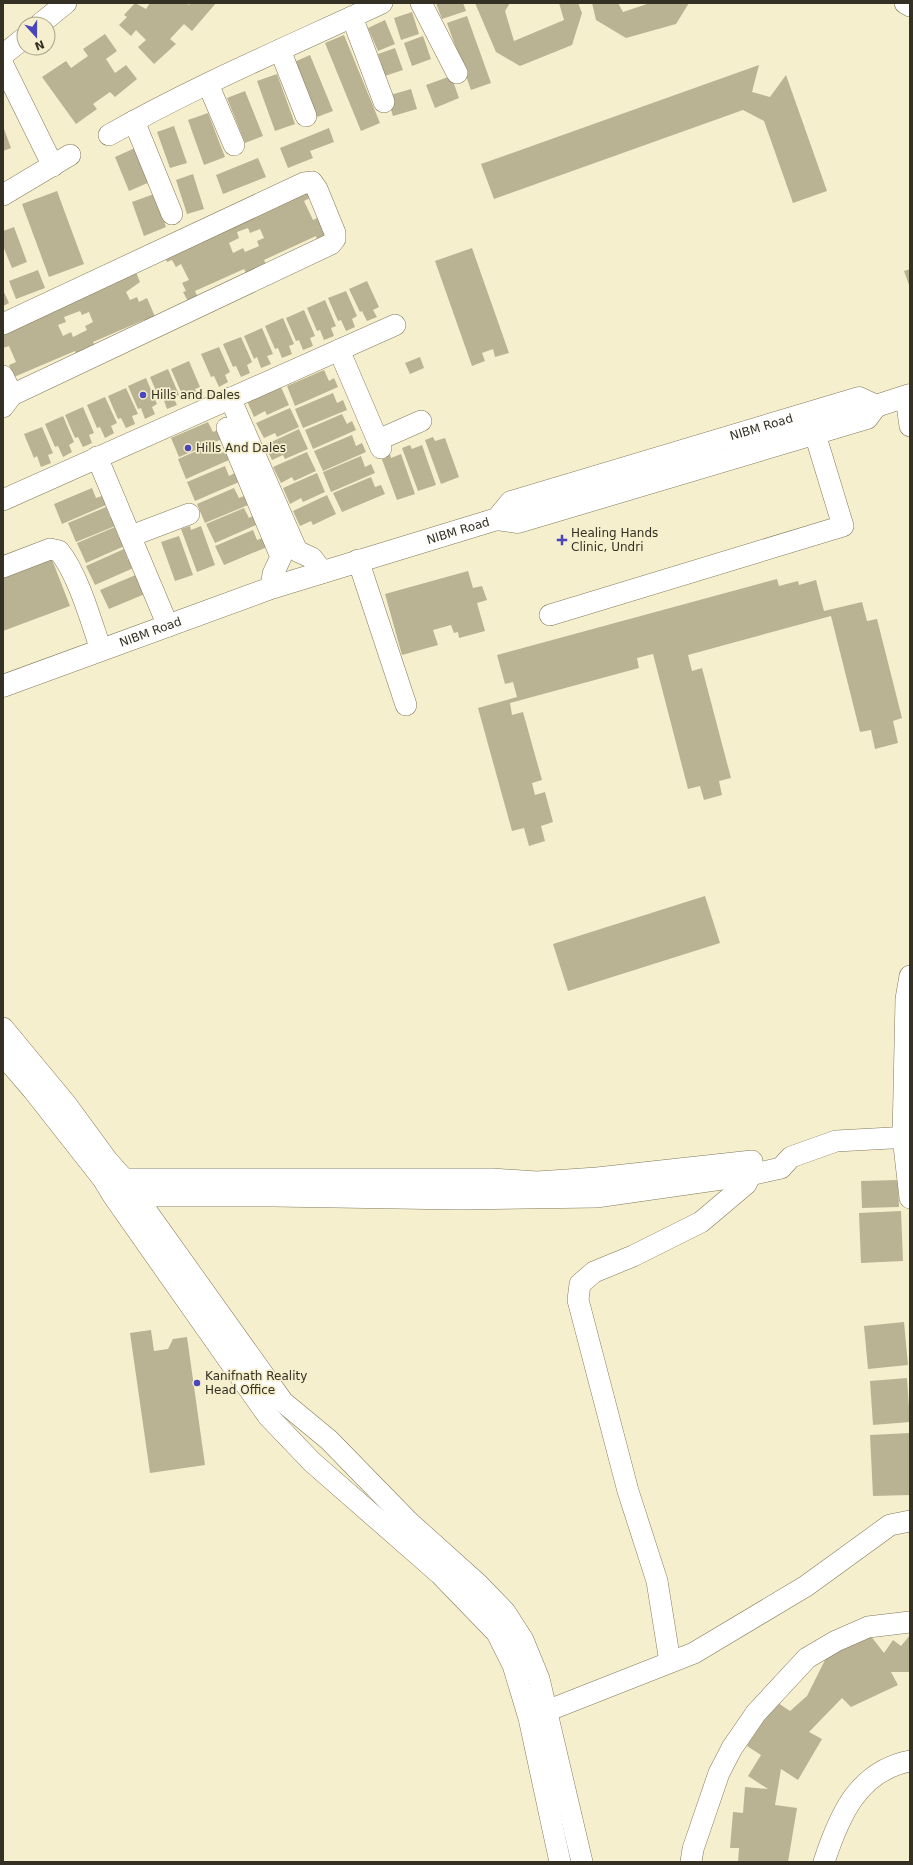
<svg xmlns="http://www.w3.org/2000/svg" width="913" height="1865" font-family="'DejaVu Sans',sans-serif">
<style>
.building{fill:#bab393;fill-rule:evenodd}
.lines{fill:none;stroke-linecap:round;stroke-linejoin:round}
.minor-casing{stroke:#807a5b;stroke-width:22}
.major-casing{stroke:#807a5b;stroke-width:23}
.minor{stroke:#fff;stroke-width:21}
.major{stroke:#fff;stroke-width:22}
.poi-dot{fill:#4846bc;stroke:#f6efcd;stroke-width:1.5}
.labels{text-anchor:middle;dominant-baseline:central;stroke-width:3.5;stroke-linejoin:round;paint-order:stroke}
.poi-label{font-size:12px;fill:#343124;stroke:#f6efcd;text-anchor:start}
.street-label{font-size:12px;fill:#343124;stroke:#f6efcd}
</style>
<rect width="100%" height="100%" fill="#f6efcd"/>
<g class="building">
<polygon points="135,3 146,9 150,3 187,3 189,5 191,3 216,3 192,31 184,24 170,39 176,44 154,64 138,47 146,40 136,30 131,36 119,25 127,17 124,15"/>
<polygon points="436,3 463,3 466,11 442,19"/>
<polygon points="475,3 510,3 505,11 514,41 564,20 559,3 578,3 582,13 572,45 520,66 496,52"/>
<polygon points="592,3 618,3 623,12 650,3 689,3 676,24 626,38 596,20"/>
<polygon points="412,12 419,34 401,40 394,18"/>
<polygon points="467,16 491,83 471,90 447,23"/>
<polygon points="385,20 395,44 378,51 368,28"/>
<polygon points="105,34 117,51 106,59 115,73 126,65 137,79 115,97 110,92 93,104 97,109 76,124 42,77 66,61 71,68 88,56 83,49"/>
<polygon points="344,35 380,123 361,131 325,43"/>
<polygon points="423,36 431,59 412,66 404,43"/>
<polygon points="395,48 403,70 385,76 378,54"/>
<polygon points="310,55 333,111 317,117 294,62"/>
<polygon points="759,65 752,92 770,97 786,75 827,191 793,203 764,121 743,110 494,199 481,164"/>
<polygon points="277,74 295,124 275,131 257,81"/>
<polygon points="451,76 459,98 435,108 426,85"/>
<polygon points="411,89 417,109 393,116 387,96"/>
<polygon points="245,91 263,136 245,143 227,98"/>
<polygon points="208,113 225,157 204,165 188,120"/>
<polygon points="3,126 11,148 3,151"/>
<polygon points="174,126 187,163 170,168 157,132"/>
<polygon points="329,128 334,142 310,151 313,158 288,168 280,148"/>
<polygon points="135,148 150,182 129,191 115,157"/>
<polygon points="258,158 266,177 223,194 216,175"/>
<polygon points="193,174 204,209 187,214 176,180"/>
<path d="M305 187 310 198 304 201 313 220 319 217 327 235 317 240 316 236 264 260 266 264 246 273 244 269 195 291 198 298 189 303 183 292 186 291 182 283 189 280 181 264 176 267 172 260 167 262 163 253ZM248 228 250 233 260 229 264 238 257 241 259 246 245 252 243 248 233 253 229 243 239 238 237 232Z"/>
<polygon points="57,191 84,264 49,277 22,204"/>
<polygon points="154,194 166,227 144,236 132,202"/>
<polygon points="14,227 27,262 12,268 3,246 3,231"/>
<polygon points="472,248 509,353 495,357 493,349 482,353 485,361 472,366 435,261"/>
<polygon points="910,269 910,288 904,271"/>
<polygon points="38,270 45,288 16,299 9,281"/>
<path d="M135 270 140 282 126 292 130 300 137 297 139 302 147 298 156 319 146 323 144 320 93 342 95 346 76 354 75 351 14 377 9 365 16 362 9 346 3 348V328ZM80 311 82 315 89 312 93 322 85 326 87 330 73 337 71 332 63 336 58 325 66 322 64 317Z"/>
<polygon points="367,281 379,307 373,310 377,317 367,321 362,311 360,312 349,289"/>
<polygon points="3,290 9,303 3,306"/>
<polygon points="346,291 357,316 352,319 355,327 346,331 341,320 338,321 328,298"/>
<polygon points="325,300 336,326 331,328 334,336 324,340 320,330 317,331 307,308"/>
<polygon points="304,310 315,336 310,338 313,346 303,350 299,340 296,341 286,318"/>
<polygon points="283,318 294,344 289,346 292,354 282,358 278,348 275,349 265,326"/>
<polygon points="262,328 273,354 267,356 271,364 261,368 257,357 254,359 244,336"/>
<polygon points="241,337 252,362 247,365 250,373 241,377 236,366 233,367 223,344"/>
<polygon points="219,347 230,372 225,375 228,382 219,387 214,376 211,377 201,354"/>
<polygon points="420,357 424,368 410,374 405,363"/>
<polygon points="189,361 200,387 195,389 198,397 189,401 184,390 181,392 171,369"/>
<polygon points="168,369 179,395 173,397 177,405 167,409 163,398 160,400 150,377"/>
<polygon points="324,370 329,381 334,378 338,387 295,406 287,386"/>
<polygon points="146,378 157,404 152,407 155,414 145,419 141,408 138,409 128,386"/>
<polygon points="280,385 289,405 267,415 265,411 254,417 247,401"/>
<polygon points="126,388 138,414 132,416 135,424 126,428 121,418 118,419 108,396"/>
<polygon points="333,393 337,403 343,400 347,410 303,428 295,409"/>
<polygon points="105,397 117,423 111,426 114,433 105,438 100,427 97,428 87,405"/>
<polygon points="83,407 94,433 89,435 92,443 83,447 78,437 75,438 65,415"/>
<polygon points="290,408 299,427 277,437 275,433 264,438 256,423"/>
<polygon points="342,414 347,424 352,421 356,430 313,449 305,430"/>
<polygon points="63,416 74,442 69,445 72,452 63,457 58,446 55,447 45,424"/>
<polygon points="208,422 213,432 218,430 222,439 179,457 171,438"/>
<polygon points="42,427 53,453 48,455 51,463 41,467 37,456 34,458 24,434"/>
<polygon points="299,429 308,449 285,459 283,455 272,460 265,445"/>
<polygon points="352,435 356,446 362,443 366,452 323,471 314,451"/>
<polygon points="433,437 435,441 445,438 459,477 441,484 425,440"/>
<polygon points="215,443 220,454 225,451 229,460 186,479 178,459"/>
<polygon points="410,445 412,449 422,445 436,485 418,491 402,448"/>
<polygon points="307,452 316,471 294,481 292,477 281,483 273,467"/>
<polygon points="390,454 391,458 401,454 415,494 397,500 381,457"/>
<polygon points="361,456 365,467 371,464 375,473 331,492 323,472"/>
<polygon points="225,466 229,476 235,473 239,482 195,501 187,482"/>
<polygon points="317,473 325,492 303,502 301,498 290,504 283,488"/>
<polygon points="371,477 375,487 381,485 385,494 342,512 333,493"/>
<polygon points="92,488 96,498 102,496 106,505 62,524 54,504"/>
<polygon points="234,488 239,498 244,496 248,505 205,523 197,504"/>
<polygon points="327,495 336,514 313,525 311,521 300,526 293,511"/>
<polygon points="106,507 110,517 116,515 120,524 76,542 68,523"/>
<polygon points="244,508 249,518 254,515 258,524 215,543 206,524"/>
<polygon points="190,526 191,530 201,526 215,565 197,572 181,529"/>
<polygon points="115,527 119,538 125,535 129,544 86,563 77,543"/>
<polygon points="253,530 257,540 263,538 267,547 224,565 215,546"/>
<polygon points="179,536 193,575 175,581 161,542"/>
<polygon points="124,549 128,560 134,557 138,566 95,585 86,566"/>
<polygon points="51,557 70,606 3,631 3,576"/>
<polygon points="468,571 473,588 482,586 487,600 477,603 485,631 459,638 458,632 454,633 451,625 433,630 438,645 402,655 385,594"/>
<polygon points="138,574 152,591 109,609 100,590"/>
<polygon points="777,579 779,586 798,581 799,585 816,580 824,611 862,602 867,621 877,619 902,718 893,721 898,743 875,749 871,730 860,732 831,616 688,655 692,671 702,668 731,778 719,781 722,795 704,800 700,786 688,789 653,654 637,658 639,668 510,703 512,715 523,712 542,780 532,783 535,795 545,792 553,822 541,826 545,841 529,846 524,828 512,831 478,708 517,697 513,682 505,684 497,655"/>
<polygon points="705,896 720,943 568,991 553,944"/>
<polygon points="898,1180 899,1207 862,1208 861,1181"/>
<polygon points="901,1211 903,1261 861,1263 859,1213"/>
<polygon points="904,1322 908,1365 868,1369 864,1326"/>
<polygon points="151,1330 154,1351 168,1349 173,1339 187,1337 205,1465 150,1473 130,1333"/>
<polygon points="907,1378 910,1422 873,1425 870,1381"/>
<polygon points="910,1433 910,1495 873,1496 870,1435"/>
<polygon points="870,1635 884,1653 893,1640 901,1646 910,1635 910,1672 891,1672 898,1685 851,1707 842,1698 809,1732 822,1739 798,1780 781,1769 775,1805 797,1808 788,1862 738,1862 739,1848 730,1848 733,1812 743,1813 745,1787 768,1789 748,1776 761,1755 747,1746 775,1701 790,1711 807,1696 825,1660 857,1636"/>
</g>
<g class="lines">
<g class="minor-casing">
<g id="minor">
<polyline points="421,3 457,73"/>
<polyline points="905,3 910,6"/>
<polyline points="352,17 384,102"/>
<polyline points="40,24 66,3"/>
<polyline points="280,50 306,116"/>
<polyline points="3,55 24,38"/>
<polyline points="3,65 53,166"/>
<polyline points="208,84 234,145"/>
<polyline points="134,121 172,214"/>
<path d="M109 135C197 85 290 46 382 3"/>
<polyline points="3,195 70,155"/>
<polyline points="3,324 304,183 312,182 317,189 335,233 335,239 331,244 12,395 3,407"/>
<polyline points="339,350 381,448"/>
<polyline points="3,376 12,395"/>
<polyline points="906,397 910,426"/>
<polyline points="230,398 297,551 312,558 322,571"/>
<polyline points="227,428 281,557 273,574 271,588"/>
<polyline points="378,440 421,421"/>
<polyline points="97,457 168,626"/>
<polyline points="3,500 395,325"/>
<polyline points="131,536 189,514"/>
<polyline points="358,560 406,705"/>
<path d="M3 567 50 549 59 551C78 574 91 621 101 650"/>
<polyline points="550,615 843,526 815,434"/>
<polyline points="910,976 906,999 903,1137 910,1198"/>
<polyline points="3,1028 66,1104 107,1160 123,1178 283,1402 329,1440 409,1522 478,1584 505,1612 523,1640 539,1679 582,1862"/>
<polyline points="3,1055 33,1090 103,1179 114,1197 268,1416 312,1462 440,1574 497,1633 513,1665 529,1718 560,1862"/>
<polyline points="112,1179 492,1179 537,1182 597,1178 752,1161"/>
<polyline points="125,1196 274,1196 458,1199 596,1197 750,1175 781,1168 791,1157 836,1141 910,1137"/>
<polyline points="670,1662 657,1581 628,1491 578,1300 580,1284 594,1272 633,1256 701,1222 746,1184 753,1170"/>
<polyline points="534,1716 694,1653 806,1586 890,1525 910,1521"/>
<polyline points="691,1862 693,1849 719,1773 732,1748 756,1713 807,1658 836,1641 868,1627 910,1622"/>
<path d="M824 1862C839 1816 858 1771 910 1761"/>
</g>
</g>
<g class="major-casing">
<g id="major">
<polyline points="497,519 518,522 867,418 876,406"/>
<path id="s1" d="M3 686 271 588 497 519 511 502 859 398 876 406 910 395"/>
</g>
</g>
<use href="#minor" class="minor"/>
<use href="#major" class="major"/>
</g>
<g class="poi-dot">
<circle cx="143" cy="395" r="4"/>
<circle cx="188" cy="448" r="4"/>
<path d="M560 534h4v4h4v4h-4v4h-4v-4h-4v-4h4z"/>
<circle cx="197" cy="1383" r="4"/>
</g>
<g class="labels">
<g class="poi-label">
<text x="151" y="395">Hills and Dales</text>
<text x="196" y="448">Hills And Dales</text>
<text x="571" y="533">Healing Hands<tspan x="571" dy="14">Clinic, Undri</tspan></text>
<text x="205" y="1376">Kanifnath Reality<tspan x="205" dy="14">Head Office</tspan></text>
</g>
<g class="street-label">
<text stroke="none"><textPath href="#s1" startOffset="805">NIBM Road</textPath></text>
<text stroke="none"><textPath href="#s1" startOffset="481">NIBM Road</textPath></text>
<text stroke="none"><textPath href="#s1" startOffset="157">NIBM Road</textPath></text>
</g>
</g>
<rect width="913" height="1865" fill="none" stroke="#343124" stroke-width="8"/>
<g transform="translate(36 36) rotate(159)"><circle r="19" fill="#f6efcd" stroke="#a8a389"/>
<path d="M0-3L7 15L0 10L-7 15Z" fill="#4846bc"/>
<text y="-6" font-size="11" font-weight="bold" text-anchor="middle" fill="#343124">N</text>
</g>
</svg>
